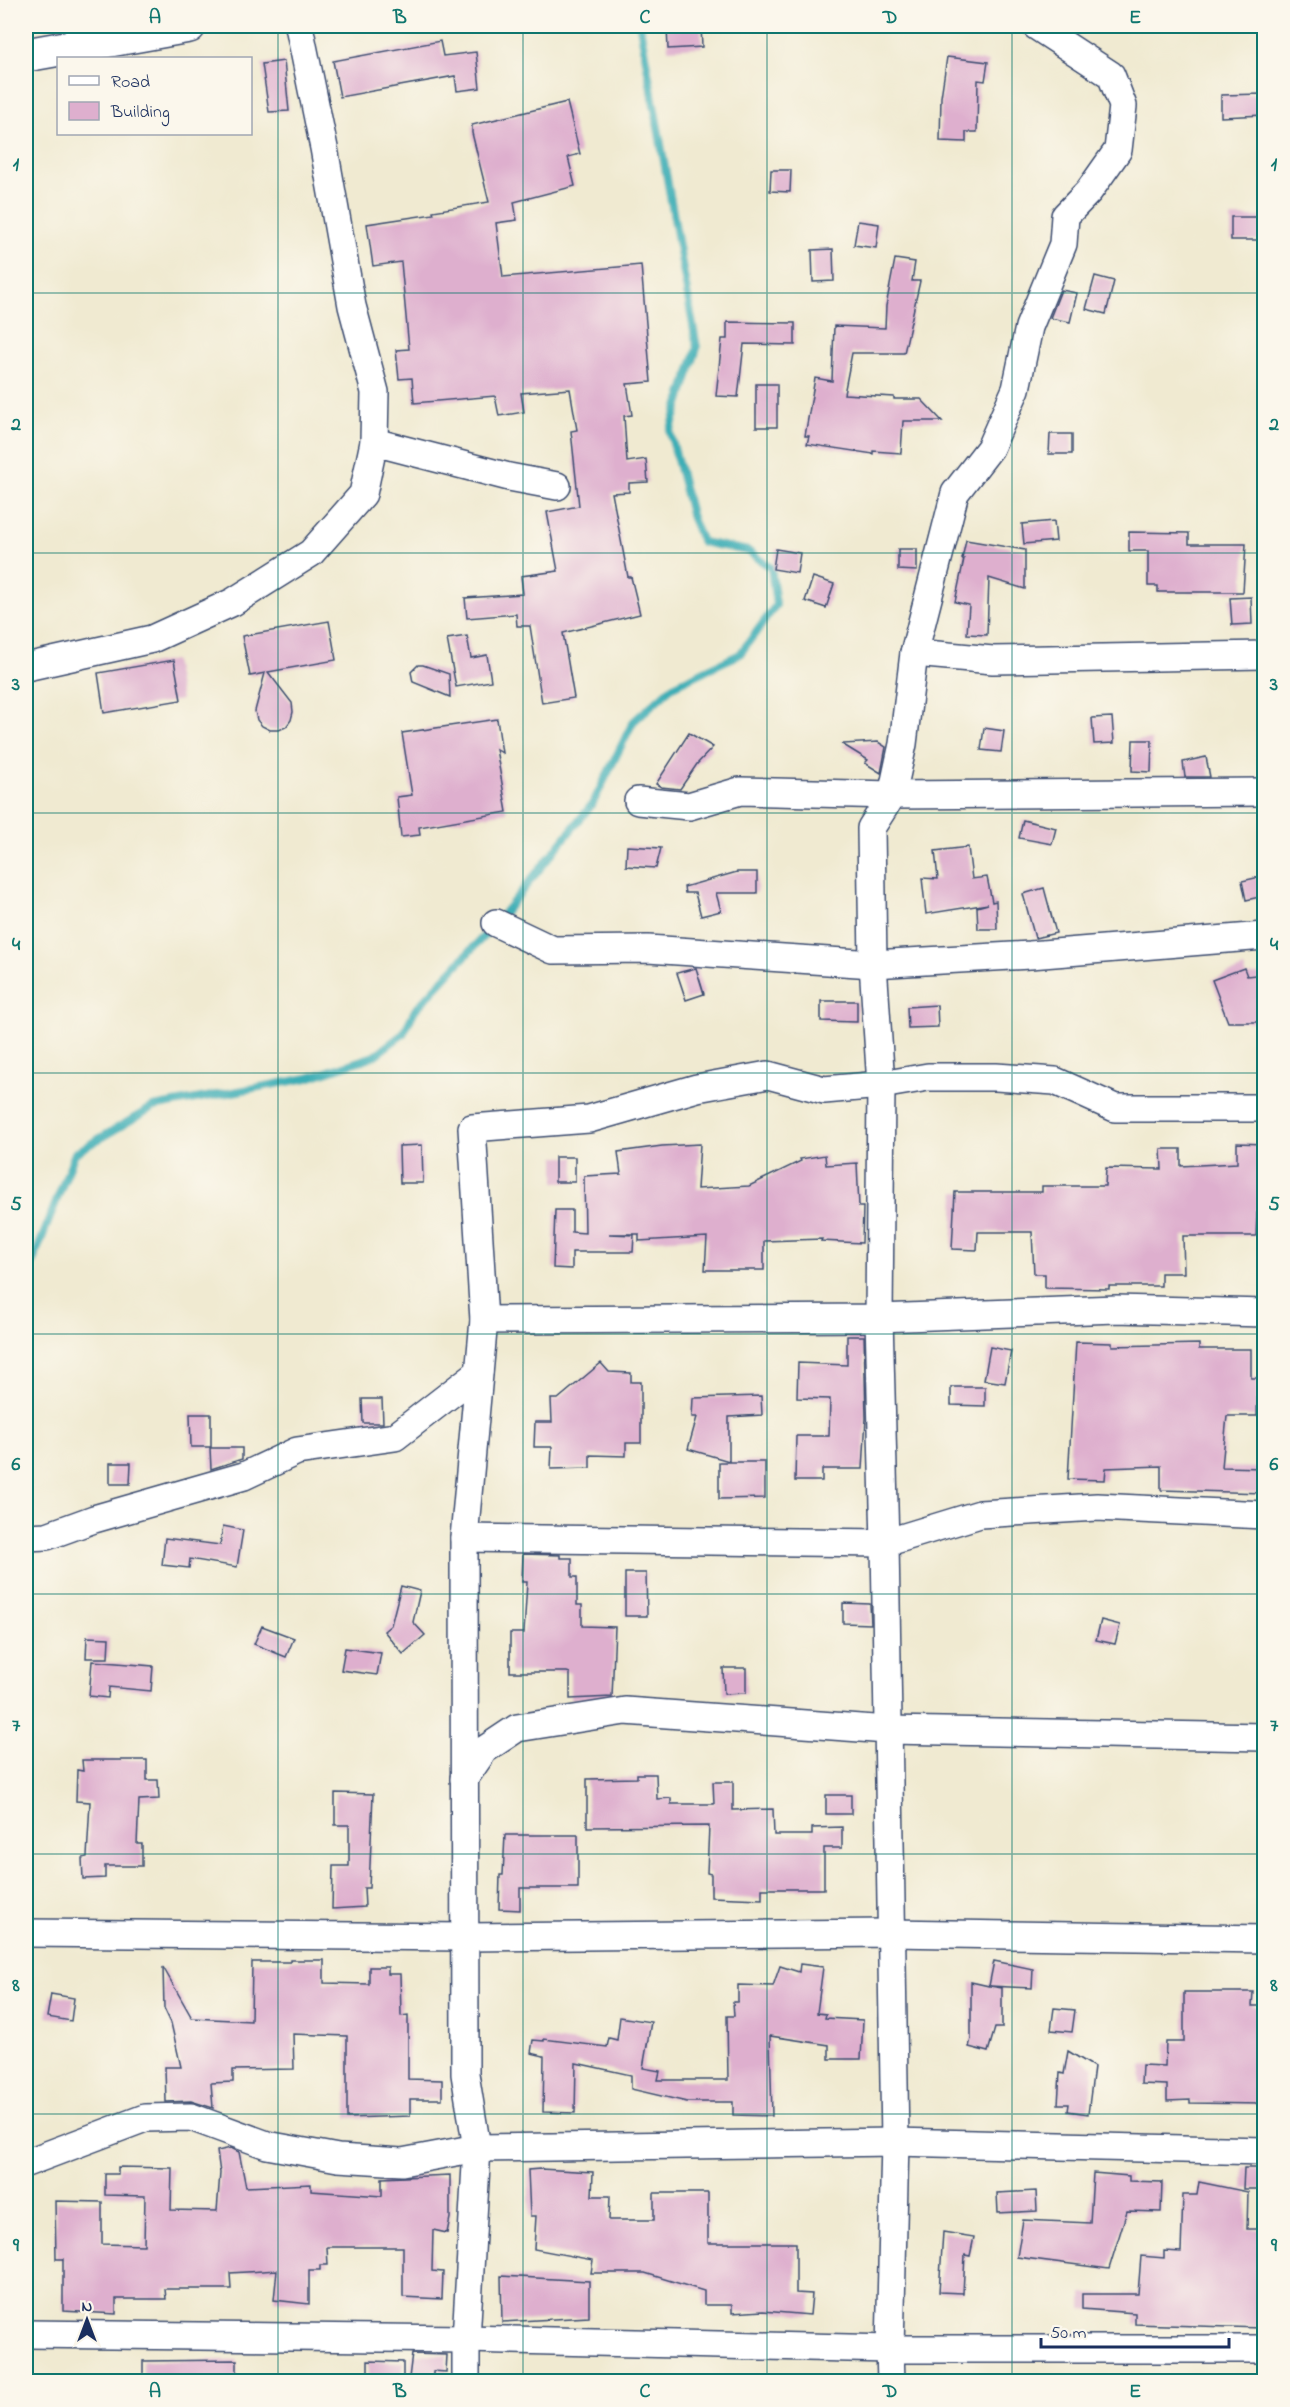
<svg xmlns="http://www.w3.org/2000/svg" width="1290" height="2407" font-family="'Indie Flower',sans-serif">
<style>
.lines{fill:none;stroke-linecap:round;stroke-linejoin:round}
.stream{stroke:#3daeb6;stroke-width:8}
.building{fill:#deafce}
.street-casing{stroke:#3b4b6f;stroke-width:30}
.highway-casing{stroke:#3b4b6f;stroke-width:36}
.street{stroke:#fff;stroke-width:27}
.highway{stroke:#fff;stroke-width:33}
.grid{fill:none;stroke:#0f766e;stroke-width:1.5;stroke-opacity:0.55}
.neatline{fill:none;stroke:#0f766e;stroke-width:2}
.grid-label{font-size:20px;text-anchor:middle;font-weight:bold;fill:#0f766e}
</style>
<rect width="100%" height="100%" fill="#fbf7ec"/>
<filter id="ink" filterUnits="userSpaceOnUse"><feTurbulence type="fractalNoise" baseFrequency=".0167" numOctaves="2"/><feDisplacementMap in="SourceGraphic" scale="12" xChannelSelector="R" yChannelSelector="G"/><feConvolveMatrix kernelMatrix="1 2 1 2 8 2 1 2 1" color-interpolation-filters="sRGB"/></filter>
<filter id="wash" filterUnits="userSpaceOnUse"><feTurbulence type="fractalNoise" baseFrequency=".008" numOctaves="4" result="noise"/><feDisplacementMap in="SourceGraphic" scale="24" xChannelSelector="R" yChannelSelector="G"/><feGaussianBlur stdDeviation="1.35" result="paint"/><feColorMatrix in="noise" values="0 0 0 0 0 0 0 0 0 0 0 0 0 0 0 0 0 1.4 0 .05"/><feComposite in="paint" operator="in"/></filter>
<g filter="url(#wash)">
<rect width="100%" height="100%" fill="#f0ead1"/>
<g class="lines">
<polyline class="stream" points="26,1279 75,1153 153,1107 308,1078 374,1056 403,1034 415,1010 496,923 593,803 633,722 673,686 740,654 776,605 771,568 748,551 702,542 692,518 670,432 697,348 640,26"/>
</g>
<g id="blocks">
<g class="building">
<polygon points="701,26 702,47 668,49 667,28"/>
<polygon points="440,41 443,56 476,52 480,88 457,91 455,76 340,97 333,61"/>
<polygon points="947,57 988,62 985,81 978,80 977,132 966,132 966,142 940,141 941,97"/>
<polygon points="284,61 289,111 269,112 262,64"/>
<polygon points="1264,94 1264,115 1221,117 1221,95"/>
<polygon points="567,102 580,154 568,157 575,186 514,202 517,220 496,223 503,277 641,265 651,382 627,384 632,415 624,416 627,462 646,459 648,482 629,483 629,492 612,493 628,577 631,577 640,614 563,633 574,698 542,703 530,626 517,626 516,614 467,618 465,598 523,594 521,576 558,571 547,512 579,506 571,431 577,430 570,389 521,393 524,412 499,416 495,396 414,403 412,378 399,379 396,350 409,349 401,262 373,266 367,224 434,214 433,211 489,202 472,133 472,125"/>
<polygon points="771,170 791,170 790,192 770,191"/>
<rect x="1231" y="217" width="33" height="23"/>
<polygon points="858,221 879,224 876,248 854,245"/>
<polygon points="833,249 834,281 813,282 812,250"/>
<polygon points="895,259 915,262 912,281 920,281 904,353 852,353 844,394 894,397 894,399 921,399 942,421 903,421 901,453 873,451 873,454 807,444 809,436 805,436 815,378 832,381 834,326 885,328 886,306"/>
<polygon points="1095,276 1114,281 1106,314 1086,309"/>
<polygon points="1061,290 1077,293 1070,322 1050,318"/>
<polygon points="727,322 795,323 795,345 744,344 738,397 716,396 722,339 727,339"/>
<rect x="756" y="384" width="21" height="43"/>
<polygon points="1050,434 1072,434 1072,454 1049,454"/>
<polygon points="1054,521 1056,541 1024,544 1022,524"/>
<polygon points="1129,532 1189,533 1189,544 1246,544 1243,592 1158,592 1158,586 1148,586 1148,551 1129,551"/>
<polygon points="966,540 1025,550 1025,589 989,578 987,635 967,634 969,605 955,602 964,559 962,559"/>
<polygon points="776,549 800,553 797,573 773,569"/>
<polygon points="898,549 917,549 917,571 898,570"/>
<polygon points="813,577 834,584 826,608 805,601"/>
<polygon points="1251,597 1252,624 1232,625 1230,598"/>
<polygon points="329,621 336,660 268,672 292,703 293,712 291,720 286,727 279,730 270,730 262,726 257,720 255,711 265,673 250,676 242,636"/>
<polygon points="467,636 471,658 487,655 491,681 456,687 447,639"/>
<polygon points="174,660 181,700 104,713 98,673"/>
<polygon points="418,665 423,665 449,674 450,697 413,682 411,672"/>
<polygon points="1112,717 1114,743 1094,744 1092,718"/>
<polygon points="497,719 502,753 496,749 507,812 419,827 420,835 401,837 397,797 412,795 402,733"/>
<polygon points="984,728 1004,731 1001,752 981,750"/>
<polygon points="689,733 713,747 697,764 680,789 661,787 656,784"/>
<polygon points="1133,740 1152,740 1151,772 1132,771"/>
<polygon points="878,742 886,747 881,773 865,763 868,760 842,744"/>
<polygon points="1206,757 1210,777 1185,777 1183,762"/>
<polygon points="1023,820 1056,828 1052,844 1019,838"/>
<polygon points="627,846 661,848 656,868 626,866"/>
<polygon points="968,847 972,879 987,877 992,902 996,901 997,929 978,929 977,907 988,904 926,914 922,878 938,879 935,851"/>
<polygon points="737,872 757,872 757,893 716,893 721,911 701,916 695,893 685,893 684,887"/>
<polygon points="1264,876 1264,896 1246,900 1242,881"/>
<polygon points="1044,888 1056,933 1035,938 1023,894"/>
<polygon points="696,968 704,994 686,1000 677,973"/>
<polygon points="1244,968 1247,976 1264,974 1264,1022 1228,1022 1212,980"/>
<polygon points="821,1001 857,1001 857,1022 821,1021"/>
<polygon points="937,1005 938,1027 908,1028 907,1007"/>
<polygon points="1237,1143 1264,1144 1264,1213 1257,1213 1256,1236 1183,1236 1184,1273 1161,1273 1161,1286 1109,1286 1109,1289 1045,1288 1045,1274 1034,1274 1032,1232 978,1232 977,1250 952,1249 955,1192 1042,1192 1042,1186 1105,1186 1106,1168 1162,1169 1161,1149 1181,1149 1181,1166 1237,1163"/>
<polygon points="700,1144 697,1189 749,1186 801,1161 800,1159 825,1155 826,1165 857,1163 859,1207 863,1207 862,1243 821,1241 822,1239 764,1241 764,1270 705,1270 707,1237 639,1241 639,1234 609,1234 634,1235 633,1252 572,1252 572,1269 553,1268 555,1210 572,1210 572,1232 585,1233 584,1176 621,1174 618,1152 662,1146"/>
<polygon points="422,1145 423,1183 400,1183 399,1146"/>
<rect x="555" y="1157" width="20" height="25"/>
<polygon points="847,1336 864,1336 866,1418 863,1469 822,1469 822,1481 795,1481 796,1436 829,1436 830,1399 797,1398 798,1363 847,1365"/>
<polygon points="1076,1342 1112,1343 1112,1346 1199,1344 1199,1349 1251,1349 1251,1378 1258,1378 1257,1416 1227,1416 1222,1467 1264,1468 1264,1493 1161,1490 1161,1466 1106,1468 1105,1480 1068,1479"/>
<polygon points="990,1347 1011,1351 1005,1383 984,1380"/>
<polygon points="601,1363 609,1372 631,1373 631,1382 641,1382 641,1443 626,1443 626,1456 590,1455 590,1468 551,1469 552,1447 534,1447 535,1422 552,1422 551,1399 558,1399"/>
<polygon points="951,1387 985,1387 985,1406 951,1405"/>
<polygon points="761,1396 762,1415 729,1417 729,1461 688,1449 697,1417 692,1417 693,1398"/>
<polygon points="362,1399 382,1399 383,1423 363,1423"/>
<polygon points="190,1414 211,1414 211,1447 191,1447"/>
<polygon points="210,1448 242,1448 242,1459 211,1469"/>
<polygon points="719,1462 765,1462 765,1498 719,1499"/>
<polygon points="110,1463 131,1463 130,1484 110,1484"/>
<polygon points="223,1526 243,1530 237,1567 190,1559 189,1568 162,1565 165,1538 220,1545"/>
<polygon points="523,1554 560,1555 560,1558 572,1558 572,1577 577,1577 577,1605 582,1605 582,1626 615,1627 612,1697 570,1699 570,1673 567,1672 510,1672 510,1633 524,1633 527,1582 522,1582"/>
<polygon points="625,1573 646,1573 647,1616 625,1616"/>
<polygon points="401,1586 420,1591 413,1622 425,1635 403,1654 384,1631 391,1625"/>
<polygon points="843,1603 870,1604 871,1624 843,1623"/>
<polygon points="1101,1620 1120,1625 1115,1644 1096,1640"/>
<polygon points="262,1626 294,1638 286,1657 254,1644"/>
<polygon points="87,1637 109,1638 108,1658 86,1658"/>
<polygon points="345,1648 381,1653 377,1675 341,1670"/>
<polygon points="92,1661 153,1666 151,1691 109,1687 108,1698 89,1696"/>
<polygon points="723,1668 746,1668 746,1693 724,1694"/>
<polygon points="82,1760 147,1760 147,1780 158,1780 159,1799 139,1800 137,1844 142,1844 142,1866 105,1866 105,1878 83,1879 82,1858 87,1857 90,1802 76,1801 77,1770 83,1771"/>
<polygon points="637,1774 656,1774 657,1799 671,1798 671,1804 714,1804 713,1782 733,1782 733,1810 773,1809 774,1835 812,1835 812,1828 842,1827 842,1848 824,1848 824,1889 762,1889 762,1899 711,1897 711,1874 707,1873 709,1826 587,1827 587,1779 637,1778"/>
<polygon points="335,1793 373,1794 369,1888 364,1888 365,1907 332,1909 333,1866 349,1866 349,1825 335,1825"/>
<rect x="826" y="1795" width="25" height="19"/>
<polygon points="505,1835 578,1835 578,1888 520,1888 520,1910 499,1909 500,1875 503,1875"/>
<polygon points="290,1960 324,1960 324,1983 369,1984 369,1967 388,1967 388,1974 400,1974 401,2016 408,2015 408,2079 442,2080 442,2099 410,2099 410,2116 347,2118 347,2036 293,2034 294,2069 233,2070 233,2082 211,2083 213,2108 191,2101 166,2102 165,2067 181,2067 171,2023 164,2008 163,1967 192,2018 251,2021 252,1962 290,1962"/>
<polygon points="994,1961 1033,1969 1032,1988 990,1986 1002,1988 1002,2028 995,2028 988,2052 969,2047 971,2039 971,1982 989,1986"/>
<polygon points="800,1964 823,1967 817,2013 826,2014 825,2018 863,2020 861,2059 829,2059 829,2045 770,2036 772,2116 733,2115 733,2102 687,2102 631,2089 631,2075 576,2063 575,2113 543,2112 544,2056 531,2053 533,2040 544,2041 544,2039 607,2047 609,2038 617,2040 620,2017 651,2022 643,2068 660,2071 658,2080 728,2080 727,2016 734,2016 733,2002 738,2002 738,1985 773,1986 780,1966 799,1972"/>
<polygon points="1184,1992 1253,1992 1252,2006 1264,2006 1264,2104 1190,2103 1190,2100 1167,2101 1167,2085 1141,2084 1142,2065 1165,2066 1166,2042 1184,2042"/>
<polygon points="51,1994 74,1998 71,2021 47,2017"/>
<polygon points="1054,2008 1075,2010 1072,2032 1051,2030"/>
<polygon points="1068,2051 1094,2067 1088,2114 1068,2111 1069,2104 1058,2104 1060,2073 1064,2074"/>
<polygon points="231,2148 239,2152 246,2187 311,2184 311,2191 382,2196 382,2178 450,2175 450,2218 447,2233 433,2230 432,2271 443,2272 442,2299 403,2297 403,2247 327,2247 328,2265 320,2265 320,2270 309,2270 309,2304 274,2300 277,2270 230,2273 231,2289 165,2289 166,2299 116,2299 116,2314 63,2311 63,2259 56,2259 55,2201 102,2202 102,2244 144,2245 145,2196 105,2195 105,2174 118,2174 118,2167 172,2168 171,2210 217,2211 220,2173 217,2151"/>
<polygon points="1244,2168 1264,2168 1264,2189 1243,2189"/>
<polygon points="540,2169 593,2172 592,2196 610,2196 609,2220 654,2220 654,2193 708,2193 708,2243 796,2243 796,2293 812,2294 810,2315 763,2311 732,2313 732,2305 704,2305 704,2291 645,2273 591,2273 593,2260 534,2249 536,2216 530,2216 528,2170"/>
<polygon points="1093,2173 1129,2176 1129,2181 1162,2182 1161,2212 1127,2211 1109,2269 1017,2257 1023,2220 1090,2223"/>
<polygon points="1199,2182 1248,2192 1247,2229 1261,2229 1260,2257 1264,2258 1264,2307 1261,2306 1261,2328 1135,2324 1135,2313 1082,2309 1082,2294 1138,2294 1141,2256 1164,2258 1164,2251 1181,2252 1183,2195 1197,2195"/>
<polygon points="1036,2191 1037,2211 998,2213 997,2193"/>
<polygon points="943,2232 974,2237 970,2256 965,2255 963,2293 939,2292"/>
<polygon points="501,2276 589,2281 589,2317 502,2322"/>
<polygon points="412,2354 447,2355 446,2372 433,2371 433,2377 409,2378"/>
<polygon points="237,2360 237,2382 143,2382 143,2361"/>
<polygon points="368,2361 403,2362 403,2382 368,2382"/>
</g>
</g>
</g>
<g filter="url(#ink)">
<use href="#blocks" fill-opacity="0" stroke="#3b4b6f" stroke-width="1.5"/>
<g class="lines">
<g class="street-casing">
<g id="street">
<polyline points="374,442 509,477 557,486"/>
<polyline points="914,653 993,660 1264,655"/>
<polyline points="26,667 152,639 233,602 311,553 363,494 374,442 375,392 352,306 324,148 299,26"/>
<polyline points="638,801 689,806 740,791 892,795 1264,792"/>
<polyline points="496,923 553,950 648,949 873,964 1030,955 1264,936"/>
<polyline points="484,1320 879,1318 1116,1309 1264,1313"/>
<polyline points="26,1537 47,1536 94,1519 244,1476 297,1451 395,1437 479,1372"/>
<polyline points="464,1538 885,1543 980,1514 1097,1507 1264,1515"/>
<polyline points="464,1779 484,1750 517,1728 625,1711 888,1730 1264,1737"/>
<polyline points="26,1933 465,1937 891,1933 1264,1939"/>
<polyline points="26,2163 145,2118 191,2117 267,2145 338,2158 402,2162 477,2148 895,2142 1264,2151"/>
<polyline points="26,2334 466,2339 890,2349 1264,2349"/>
<polyline points="466,2382 466,2339 477,2148 465,2074 464,1538 484,1320 472,1128 589,1119 697,1088 768,1075 824,1090 881,1085 928,1077 996,1077 1055,1081 1115,1108 1264,1108"/>
<polyline points="891,2382 890,2349 895,2142 885,1543 879,1318 881,1085 873,964 871,828 892,795 903,744 914,653 955,493 990,448 1016,389 1029,327 1063,244 1065,216 1089,191 1118,150 1123,106 1111,75 1036,26"/>
</g>
</g>
<g class="highway-casing">
<polyline id="highway" points="26,55 189,26"/>
</g>
<use href="#street" class="street"/>
<use href="#highway" class="highway"/>
</g>
</g>
<path class="grid" d="M278 26V2382M523 26V2382M767 26V2382M1012 26V2382M26 293H1264M26 553H1264M26 813H1264M26 1073H1264M26 1334H1264M26 1594H1264M26 1854H1264M26 2114H1264"/>
<rect width="1290" height="2407" fill="none" stroke="#fbf7ec" stroke-width="66"/>
<rect x="57" y="57" width="195" height="78" fill="#fbf7ec" stroke="#a1a7b3" stroke-width="1.5"/>
<rect x="69" y="76" width="30" height="9" fill="#ffffff" stroke="#a1a7b3" stroke-width="1.5"/>
<text x="111" y="87" font-size="18" fill="#1b2f5e">Road</text>
<rect x="69" y="102" width="30" height="18" fill="#deafce" stroke="#a1a7b3" stroke-width="1.5"/>
<text x="111" y="117" font-size="18" fill="#1b2f5e">Building</text>
<g transform="translate(87 2320)" stroke="#fbf7ec" stroke-width="4.5" paint-order="stroke">
<path d="M0-4.5L10 22L0 15L-10 22Z" fill="#1b2f5e"/>
<text y="-9" font-size="16" font-weight="bold" text-anchor="middle" fill="#1b2f5e">N</text>
</g>
<path d="M1041 2338v9h188v-9" fill="none" stroke="#1b2f5e" stroke-width="3"/>
<text x="1050" y="2338" font-size="18" fill="#1b2f5e" stroke="#fbf7ec" stroke-width="4.5" paint-order="stroke">50 m</text>
<rect x="33" y="33" width="1224" height="2341" class="neatline"/>
<g class="grid-label">
<text x="155" y="23">A</text>
<text x="400" y="23">B</text>
<text x="645" y="23">C</text>
<text x="890" y="23">D</text>
<text x="1135" y="23">E</text>
<text x="16" y="170">1</text>
<text x="1274" y="170">1</text>
<text x="16" y="430">2</text>
<text x="1274" y="430">2</text>
<text x="16" y="690">3</text>
<text x="1274" y="690">3</text>
<text x="16" y="950">4</text>
<text x="1274" y="950">4</text>
<text x="16" y="1210">5</text>
<text x="1274" y="1210">5</text>
<text x="16" y="1470">6</text>
<text x="1274" y="1470">6</text>
<text x="16" y="1731">7</text>
<text x="1274" y="1731">7</text>
<text x="16" y="1991">8</text>
<text x="1274" y="1991">8</text>
<text x="16" y="2251">9</text>
<text x="1274" y="2251">9</text>
<text x="155" y="2397">A</text>
<text x="400" y="2397">B</text>
<text x="645" y="2397">C</text>
<text x="890" y="2397">D</text>
<text x="1135" y="2397">E</text>
</g>
</svg>
